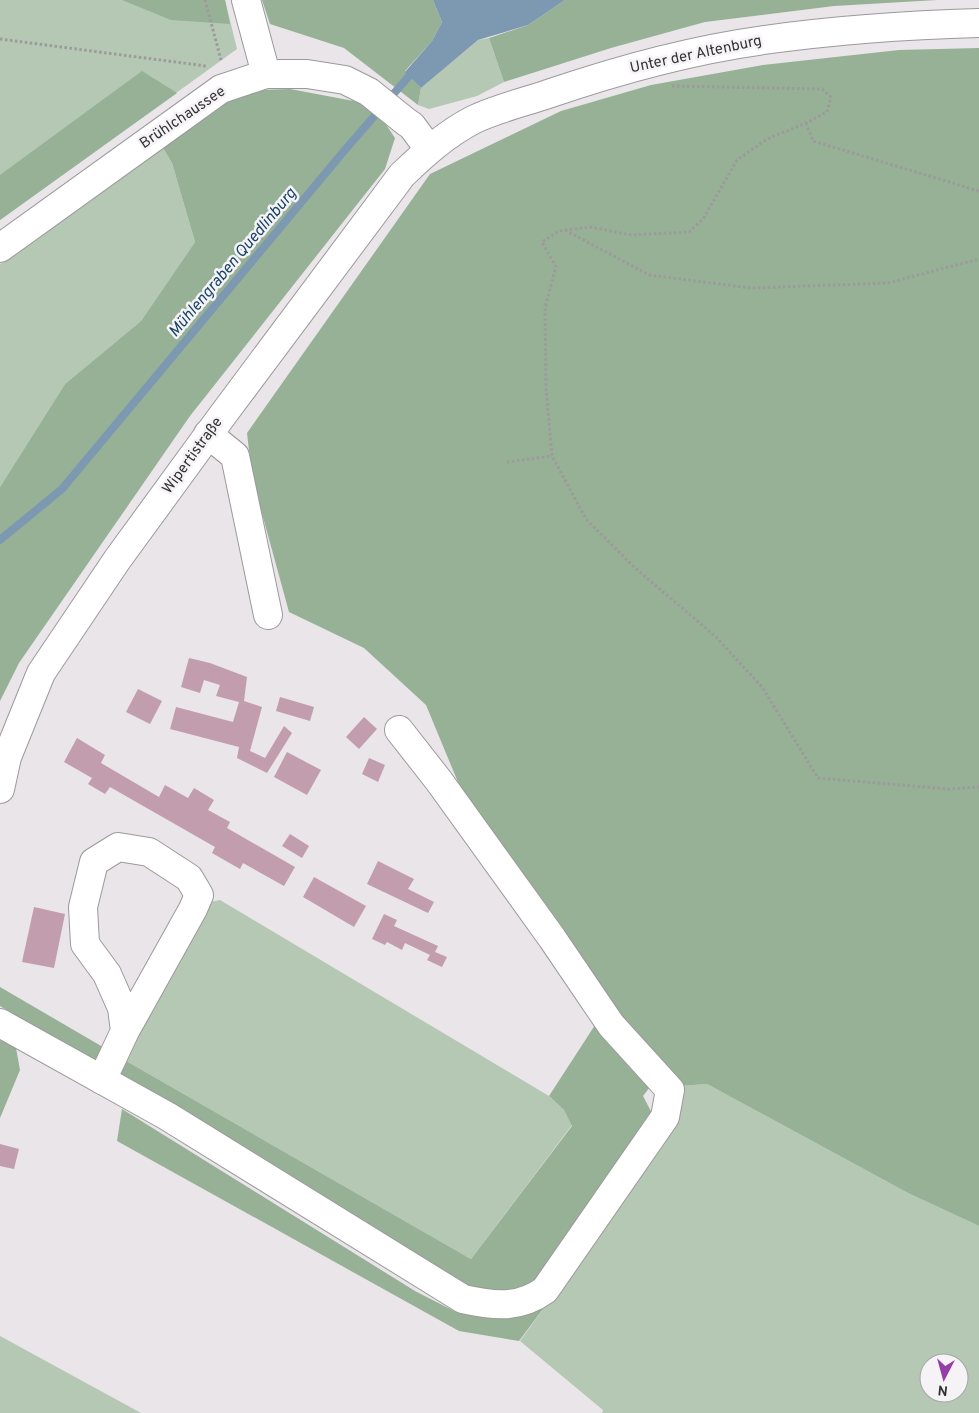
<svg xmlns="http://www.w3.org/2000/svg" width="979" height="1413" font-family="Overpass,sans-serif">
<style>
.green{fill:#b4c8b4;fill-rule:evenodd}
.forest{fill:#96b196}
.water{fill:#7d98b1}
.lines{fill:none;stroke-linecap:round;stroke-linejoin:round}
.stream{stroke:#7d98b1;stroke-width:8}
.building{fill:#c29dae}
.minor-casing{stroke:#9c999c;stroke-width:30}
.path{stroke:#9d9a9c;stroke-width:3;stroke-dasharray:2.5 2.5;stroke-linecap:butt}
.minor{stroke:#fff;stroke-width:28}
.labels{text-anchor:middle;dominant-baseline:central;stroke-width:5;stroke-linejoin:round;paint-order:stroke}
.street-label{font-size:15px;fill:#333233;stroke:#f6f3f6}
.water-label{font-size:16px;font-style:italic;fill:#174468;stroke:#f6f3f6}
</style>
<rect width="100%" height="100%" fill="#e9e5e8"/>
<g class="green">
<polygon points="0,0 225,0 237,49 0,220"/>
<polygon points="489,38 504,82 477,96 429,109 418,105 421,88 478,40"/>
<polygon points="163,148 172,163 195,242 141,321 65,384 0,487 0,264"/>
<polygon points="220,900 549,1096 564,1110 572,1125 471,1259 121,1058 205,903"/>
<path d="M707 1084 908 1193 979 1226V1413H602L603 1410 520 1341 549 1301 679 1086ZM929 1363H959V1393H929Z"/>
<polygon points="0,1336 141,1413 0,1413"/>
</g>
<g class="forest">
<polygon points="122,0 225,0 230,24 171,20"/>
<polygon points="262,0 433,0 442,22 432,41 405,71 421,88 418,105 344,48 270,24"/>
<polygon points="565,0 937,0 834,6 705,22 611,48 504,82 489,38 528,25"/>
<polygon points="979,48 979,1226 908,1193 707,1084 679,1086 606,1008 460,787 426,705 364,648 289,612 252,477 247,433 430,174 561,111 651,85 763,65 899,50"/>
<polygon points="142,71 177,93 0,220 0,175"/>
<polygon points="290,89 359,102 385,123 395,138 385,169 190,416 19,663 0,701 0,487 65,384 141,321 195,242 172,163 163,148 228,99 258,90"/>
<polygon points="0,987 108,1050 98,1065 0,1006"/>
<polygon points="597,1022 653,1083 643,1096 654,1117 544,1277 515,1294 464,1290 121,1078 121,1058 471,1259 572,1126 564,1110 549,1096"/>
<polygon points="0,1040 16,1048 20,1070 0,1118"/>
<polygon points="122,1109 415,1291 456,1312 501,1318 529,1311 549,1301 519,1341 459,1331 117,1141"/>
</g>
<polygon class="water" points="433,0 565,0 528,25 478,40 421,88 405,72 432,41 442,22"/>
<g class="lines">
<polyline class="stream" points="0,540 62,489 344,151 416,68"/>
</g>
<g class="building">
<polygon points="189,658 210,663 247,677 244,701 262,707 250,751 265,758 284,726 292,733 267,773 237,758 239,747 170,729 176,707 233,722 239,702 216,696 220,685 204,680 200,693 181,687"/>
<polygon points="138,689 162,701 150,724 126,712"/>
<polygon points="280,697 314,707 310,721 276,711"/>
<polygon points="364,717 377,729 359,749 346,737"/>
<polygon points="77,738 105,755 101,763 159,797 165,785 188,798 194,788 214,800 208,810 230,822 227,828 295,867 284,886 243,863 240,869 212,853 215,847 110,787 105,794 88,784 92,778 64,762"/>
<polygon points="287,752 321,770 307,795 274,777"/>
<polygon points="369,758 385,765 378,782 362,774"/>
<polygon points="290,834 309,846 302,858 282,846"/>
<polygon points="378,861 414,879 408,889 434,902 428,913 367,884"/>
<polygon points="314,877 366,906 354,927 303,897"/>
<polygon points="34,907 65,914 54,968 22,962"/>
<polygon points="384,914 397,920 394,926 438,946 435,952 447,957 442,967 427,960 430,955 405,943 402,950 387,942 385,945 372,939"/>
<polygon points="0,1144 19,1149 14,1169 0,1166"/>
</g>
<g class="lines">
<g class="minor-casing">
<g id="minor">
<polyline points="246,0 266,74"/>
<polyline points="0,248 221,89 266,74 307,74 345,80 369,92 405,121 412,126 429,149"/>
<polyline points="208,434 235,456 268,615"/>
<path d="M0 789 7 757 41 673 117 560 222 416 402 175C424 154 446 134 473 120 495 109 525 102 548 94 618 70 691 50 764 40 836 30 907 25 979 23"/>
<path d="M0 1023 167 1116 463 1299C494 1306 519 1309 545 1290L665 1117 670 1090 611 1025 552 938 439 781 399 730"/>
<polyline points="102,1080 125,1031 122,1008 107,974 85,944 83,907 94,862 118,847 149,852 189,878 199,895 193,909 125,1031"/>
</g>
</g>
<g class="path">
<polyline points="205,0 221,60"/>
<polyline points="0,39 206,66"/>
<polyline points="672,86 822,89 831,97 827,112 806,123 767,139 737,160 703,219 689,232 631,235 590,227 559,231 542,242 556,267 545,308 546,388 552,456 586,519 634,567 716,637 762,687 818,778 948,789 979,787"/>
<polyline points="806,123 813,141 979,191"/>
<polyline points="565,230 649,275 751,288 888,283 979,259"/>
<polyline points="507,462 552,456"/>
</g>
<use href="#minor" class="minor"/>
</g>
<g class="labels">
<g class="street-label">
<text transform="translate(696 55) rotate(-12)">Unter der Altenburg</text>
<text transform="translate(183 118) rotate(-34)">Brühlchaussee</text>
<text transform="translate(193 456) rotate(-54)">Wipertistraße</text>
</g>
<g class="water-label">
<text transform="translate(233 263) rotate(-50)">Mühlengraben Quedlinburg</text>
</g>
</g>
<g transform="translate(944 1378) rotate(186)"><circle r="24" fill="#f6f3f6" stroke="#a8a6a8"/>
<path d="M0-4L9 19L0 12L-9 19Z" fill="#973da7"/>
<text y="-8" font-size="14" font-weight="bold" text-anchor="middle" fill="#333233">N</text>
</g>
</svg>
